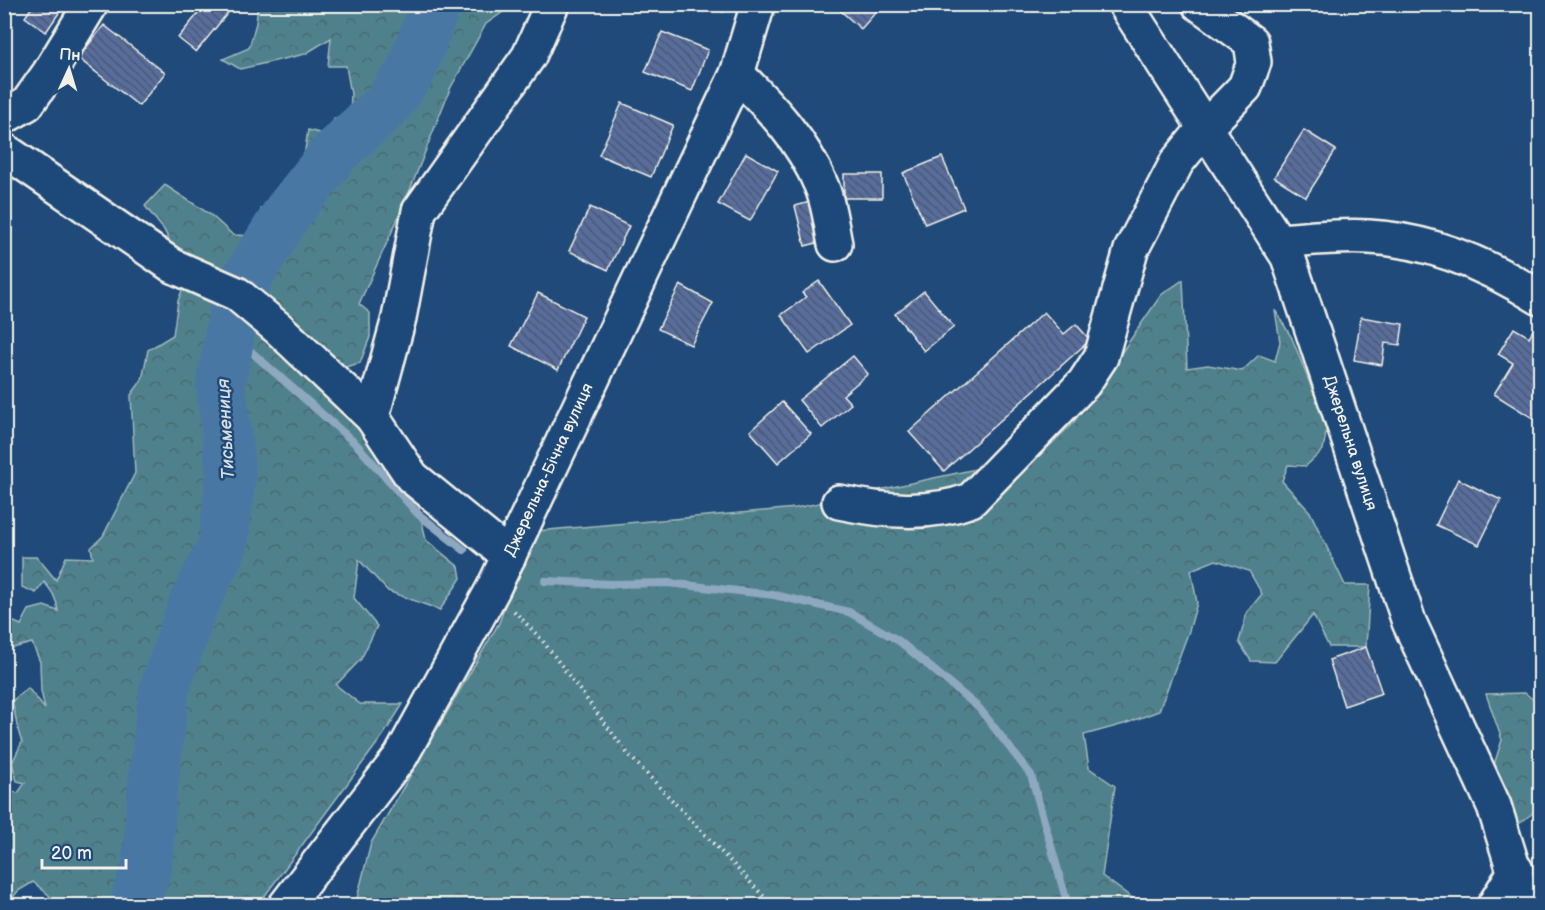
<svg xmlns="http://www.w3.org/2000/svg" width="1545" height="910" font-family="'Balsamiq Sans',sans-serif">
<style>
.forest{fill:url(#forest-crowns);stroke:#a2b9ba;stroke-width:1.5}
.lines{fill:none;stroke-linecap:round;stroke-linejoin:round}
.stream{stroke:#8da8bf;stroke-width:8}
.river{stroke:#4877a4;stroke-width:50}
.building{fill:url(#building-back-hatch);stroke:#f4f1e8;stroke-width:1.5}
.minor-casing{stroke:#f4f1e8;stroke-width:38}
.path{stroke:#f4f1e8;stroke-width:4;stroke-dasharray:1.5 4.5;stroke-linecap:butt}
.minor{stroke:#1f4a7a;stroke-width:33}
.labels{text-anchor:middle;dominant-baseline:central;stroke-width:5;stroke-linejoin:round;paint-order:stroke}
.street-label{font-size:16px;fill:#f4f1e8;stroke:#1f4a7a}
.water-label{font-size:18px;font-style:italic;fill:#dadfde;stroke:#1f4a7a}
</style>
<defs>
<pattern id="forest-crowns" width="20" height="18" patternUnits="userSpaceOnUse" patternTransform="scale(1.5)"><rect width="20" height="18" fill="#4f818d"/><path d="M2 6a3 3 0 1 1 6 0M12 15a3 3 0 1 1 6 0" fill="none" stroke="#4c676d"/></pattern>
<pattern id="building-back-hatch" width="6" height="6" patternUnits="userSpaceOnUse" patternTransform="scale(1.5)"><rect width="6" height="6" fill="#576d9d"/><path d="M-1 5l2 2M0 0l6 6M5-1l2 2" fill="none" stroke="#4f596d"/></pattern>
</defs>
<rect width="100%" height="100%" fill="#1f4a7a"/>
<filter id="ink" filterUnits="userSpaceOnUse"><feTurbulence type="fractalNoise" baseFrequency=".0167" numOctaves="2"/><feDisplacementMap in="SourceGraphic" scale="12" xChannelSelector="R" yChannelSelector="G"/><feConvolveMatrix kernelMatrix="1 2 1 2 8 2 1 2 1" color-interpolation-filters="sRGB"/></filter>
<g filter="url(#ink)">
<g class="forest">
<path d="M258 5H513L486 24 450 89 404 205 359 304 370 313V337L360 363 341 368 328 392 381 453 417 499 426 540 459 567 461 578 440 610 388 591 359 560 354 598 377 626 361 659 336 685 360 704H403L384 734 258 905H42L50 896 33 882 18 891 7 905H5L4 809 8 807C4 801 4 798 8 791L18 793 25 783 17 781 12 763 22 742C16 729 16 715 12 701L28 688 45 709 41 691 40 662 32 643 5 650V618L21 625 29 610 44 606 58 611C57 599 52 591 44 582L36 593 22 587V557H37L56 580 66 557 93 558 91 548 103 536 135 473 131 395 142 380 148 350 173 335 178 301 184 285 177 256 164 230 145 206 165 185 211 215 233 235 259 236 287 251 294 242 270 222 261 209 273 199 291 200 301 177 308 130 330 136 334 118 350 114 351 94 346 66H328L331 38 305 54 240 69 223 59 249 48 256 23Z"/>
<polygon points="1183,280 1187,368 1208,365 1242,371 1259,355 1275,361 1280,342 1275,310 1292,338 1327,427 1323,450 1306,466 1288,465 1282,481 1310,512 1345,585 1370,585 1366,647 1329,647 1313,615 1275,662 1251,661 1239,642 1247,612 1262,594 1249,571 1216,560 1191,570 1197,603 1189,631 1159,711 1124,724 1084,735 1089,768 1115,786 1102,876 1135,900 1136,905 355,906 371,843 499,623 511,588 537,531 796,508 1040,455 1074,422 1161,295"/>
<polygon points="1525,693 1540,705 1540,807 1519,824 1490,777 1502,740 1486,694"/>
</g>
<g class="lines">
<g class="stream">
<polyline points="231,334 356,444 418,514 464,550"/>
<polyline points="545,581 612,584 668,583 774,595 849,612 899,641 979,708 1031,775 1068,906"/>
</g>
<polyline class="river" points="134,906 147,866 152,793 164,690 193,605 223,545 231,475 221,384 237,294 288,212 336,151 386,106 410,73 436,4"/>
</g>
<g class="building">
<polygon points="34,4 65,4 46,32 25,17"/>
<polygon points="206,4 235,4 196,52 178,38"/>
<polygon points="709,4 727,4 723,12"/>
<polygon points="833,4 883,4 861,29"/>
<polygon points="104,25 165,73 139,106 78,58"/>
<polygon points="662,32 708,50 692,91 645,72"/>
<polygon points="622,103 673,125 651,177 599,155"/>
<polygon points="1304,130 1336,150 1306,197 1274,177"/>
<polygon points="746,153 778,171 750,221 718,204"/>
<polygon points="942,157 964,208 925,224 903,173"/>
<rect x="844" y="174" width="38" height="24"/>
<polygon points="814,201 824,241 805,246 795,206"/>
<polygon points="590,207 629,226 608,270 569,251"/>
<polygon points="819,281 850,325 809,354 781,315 806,297 802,293"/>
<polygon points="680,285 713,303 691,345 658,329"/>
<polygon points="924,291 954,327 924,351 895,314"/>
<polygon points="538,293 584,316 558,370 511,346"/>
<polygon points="1044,312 1064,334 1076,324 1090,340 944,471 909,432"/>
<polygon points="1361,317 1403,324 1400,345 1385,343 1382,365 1354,360"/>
<polygon points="1538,322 1540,324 1539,422 1494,394 1513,363 1498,354 1514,328 1529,337"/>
<polygon points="853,356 868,374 843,395 851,404 822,428 799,400"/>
<polygon points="782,402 811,434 778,463 750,431"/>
<polygon points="1458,479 1501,500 1479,545 1436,525"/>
<polygon points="1366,647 1382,693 1344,706 1329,660"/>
</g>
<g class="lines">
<g class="minor-casing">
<g id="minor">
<polyline points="1125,4 1288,257 1409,622 1494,806 1525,906"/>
<path d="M737 74C770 106 803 141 821 185 829 203 831 225 835 244"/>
<polyline points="4,117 27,104 49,73 91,4"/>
<polyline points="4,150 173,266 237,294 279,329 372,417"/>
<path d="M1277 241C1307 239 1339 235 1369 237 1431 240 1488 265 1540 298"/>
<path d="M839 502C882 511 929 516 971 500L1084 383 1101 357 1131 250 1177 162 1204 129 1245 87 1254 62 1251 42 1199 4"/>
<polyline points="509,556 412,477 372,417 399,318 419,211 529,56 552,4"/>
<polyline points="285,906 401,756 493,589 737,74 758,4"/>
<polyline points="1494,906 1516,870"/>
</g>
</g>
<polyline class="path" points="514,611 542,640 628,754 773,906"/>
<use href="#minor" class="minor"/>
</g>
</g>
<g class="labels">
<g class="street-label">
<text transform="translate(1350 443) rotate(72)">Джерельна вулиця</text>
<text transform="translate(549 470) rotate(-65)">Джерельна-Бічна вулиця</text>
</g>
<g class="water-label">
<text transform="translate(226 429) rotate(-93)">Тисьмениця</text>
</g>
</g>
<rect width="1545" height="910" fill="none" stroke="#1f4a7a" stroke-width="24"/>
<rect x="12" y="12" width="1521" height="886" fill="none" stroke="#f4f1e8" stroke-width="2" filter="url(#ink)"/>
<g transform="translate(69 69) rotate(4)" stroke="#1f4a7a" stroke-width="4.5" paint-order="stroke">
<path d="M0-4.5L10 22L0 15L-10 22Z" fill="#f4f1e8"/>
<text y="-9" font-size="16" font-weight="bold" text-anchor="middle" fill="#f4f1e8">Пн</text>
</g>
<path d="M42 859v9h84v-9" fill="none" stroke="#f4f1e8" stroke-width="3"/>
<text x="51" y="859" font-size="18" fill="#f4f1e8" stroke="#1f4a7a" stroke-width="4.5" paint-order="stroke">20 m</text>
</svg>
